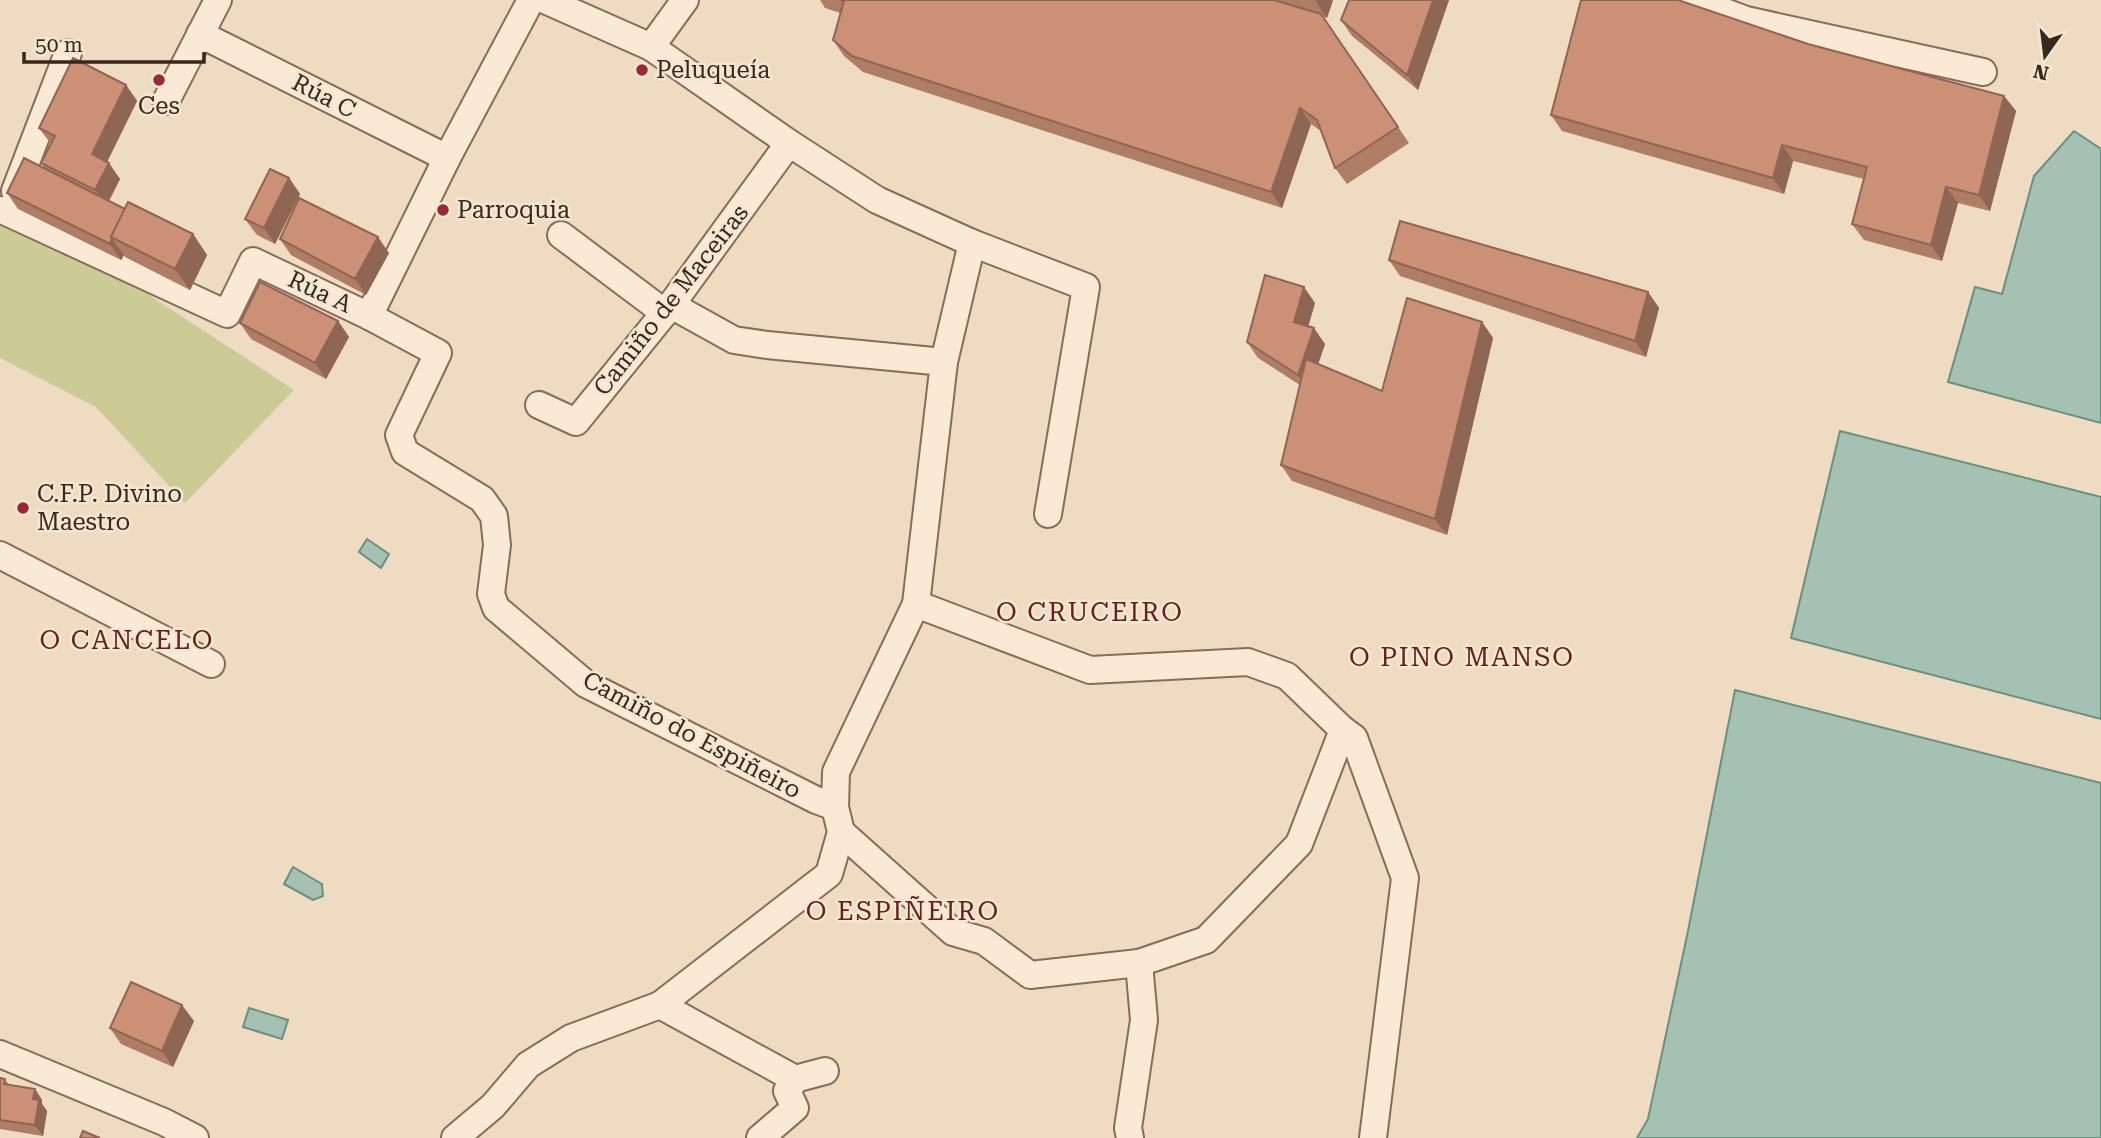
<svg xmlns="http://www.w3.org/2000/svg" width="2101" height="1138" font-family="'Roboto Serif',serif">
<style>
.green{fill:#cccb96}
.water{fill:#a4c1b4;stroke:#6b8f81;stroke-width:2}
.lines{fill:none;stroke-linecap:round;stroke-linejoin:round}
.minor-casing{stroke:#886c59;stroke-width:30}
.minor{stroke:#f9e9d5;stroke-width:26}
.wall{fill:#af7c66}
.shaded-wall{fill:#8f6553}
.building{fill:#cc9077;stroke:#8f6553;stroke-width:2}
.poi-dot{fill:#972938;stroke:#f5e6d1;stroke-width:2.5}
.labels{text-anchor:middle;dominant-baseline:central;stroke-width:5;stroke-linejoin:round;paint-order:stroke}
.poi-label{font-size:24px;fill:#37271d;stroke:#f5e6d1;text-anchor:start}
.street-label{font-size:24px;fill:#37271d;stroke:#f5e6d1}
.neighbourhood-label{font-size:26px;letter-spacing:2px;fill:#64221c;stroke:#f5e6d1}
</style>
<rect width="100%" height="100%" fill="#eedbc2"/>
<polygon class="green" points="18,209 294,390 185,503 96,407 0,358 0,223"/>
<g class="water">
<polygon points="2074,131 2101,149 2101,423 1948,382 1975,287 2002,294 2034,176"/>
<polygon points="1840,431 2101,497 2101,719 1791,638"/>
<polygon points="367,539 389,554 381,568 359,552"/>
<polygon points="1735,690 2101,783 2101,1138 1637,1138 1648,1119 1688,931"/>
<polygon points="293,867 322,884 323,896 313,900 284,884"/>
<polygon points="249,1008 288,1020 282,1039 243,1027"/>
</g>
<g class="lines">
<g class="minor-casing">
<g id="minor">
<polyline points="1693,0 1746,20 1983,72"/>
<polyline points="200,34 447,158"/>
<polyline points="651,47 685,0"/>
<polyline points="166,101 218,0"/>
<polyline points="15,191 68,53"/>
<polyline points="2,210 227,314 253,261 369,316 438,353 399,435 405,452 482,499 494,516 497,545 491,594 496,608 586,684 816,800 835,807"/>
<polyline points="561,235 665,313"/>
<polyline points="972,243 1086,287 1048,514"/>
<polyline points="671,305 734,340 767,345 944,362"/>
<polyline points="369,316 447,158 531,0"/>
<polyline points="539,405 576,422 671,305 789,143"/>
<polyline points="0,555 211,664"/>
<polyline points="916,604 1090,670 1248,662 1287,676 1343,730 1354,738 1405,878 1373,1138"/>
<polyline points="841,832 953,932 984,941 1030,975 1139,963 1206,940 1299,844 1343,730"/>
<polyline points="660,1005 795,1079 825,1071"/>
<polyline points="0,1054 164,1122 195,1138"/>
<polyline points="455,1138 493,1106 528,1065 571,1038 660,1005 829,874 841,832 835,807 836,772 916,604 944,362 972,243 877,200 789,143 651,47 545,0"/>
<polyline points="760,1138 795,1108 787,1091 795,1079"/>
<polyline points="1130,1138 1128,1128 1144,1020 1139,963"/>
</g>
</g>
<use href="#minor" class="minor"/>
</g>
<g class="wall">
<polygon points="820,0 1333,0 1327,18 1323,17 1409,143 1347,184 1335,168 1321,131 1311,124 1282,208 863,72 844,56 833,40 840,13 825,8"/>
<polygon points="1349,0 1449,0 1418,90 1352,36 1341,20"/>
<polygon points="1808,44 2004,96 2016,111 1990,211 1958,203 1942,261 1864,240 1852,224 1864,179 1793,161 1784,194 1562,131 1551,115"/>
<polygon points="126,85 137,101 107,162 120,179 109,201 125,209 193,234 207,255 190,290 125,257 124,255 121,260 18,209 7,193 45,169 41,163 51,144 39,128"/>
<polygon points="289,178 300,194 275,244 257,235 245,219"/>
<polygon points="280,239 389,253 366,295 291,255"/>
<polygon points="1389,260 1648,292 1659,308 1646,357 1400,276"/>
<polygon points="1315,303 1308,326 1325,344 1318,364 1382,391 1482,322 1493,338 1447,535 1292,481 1281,465 1300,385 1258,358 1247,342"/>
<polygon points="338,321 349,337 326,379 251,339 240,323"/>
<polygon points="194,1021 173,1067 121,1044 110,1028"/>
<polygon points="0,1078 5,1079 9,1085 35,1089 42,1100 42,1104 47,1111 43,1136 0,1129"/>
</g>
<g class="shaded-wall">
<polygon points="1317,0 1333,0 1327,18 1316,2"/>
<polygon points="1433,0 1449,0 1418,90 1407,75"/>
<polygon points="126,85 137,101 103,170 92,154"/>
<polygon points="2004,96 2016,111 1990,211 1979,195"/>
<polygon points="1300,108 1311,124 1282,208 1271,192"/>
<polygon points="1782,145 1793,161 1784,194 1773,178"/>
<polygon points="109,163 120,179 106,206 95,190"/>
<polygon points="289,178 300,194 275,244 264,228"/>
<polygon points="1946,187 1958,203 1942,261 1931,245"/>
<polygon points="193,234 207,255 190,290 175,269"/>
<polygon points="378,237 389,253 366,295 355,279"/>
<polygon points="112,239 124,255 121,260 110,244"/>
<polygon points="1304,287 1315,303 1305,338 1294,322"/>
<polygon points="1648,292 1659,308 1646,357 1635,341"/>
<polygon points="338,321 349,337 326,379 315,363"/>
<polygon points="1482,322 1493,338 1447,535 1435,519"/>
<polygon points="1314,328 1325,344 1309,391 1298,375"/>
<polygon points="182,1005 194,1021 173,1067 162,1051"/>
<polygon points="35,1089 42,1100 42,1104 47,1111 43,1136 35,1125 33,1099"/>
</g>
<g class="building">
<polygon points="840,0 1274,0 1321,14 1398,127 1335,168 1317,120 1300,108 1271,192 852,56 833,40 844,1"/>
<polygon points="1349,0 1433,0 1407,75 1341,20"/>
<polygon points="1581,0 1678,0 1808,44 2004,96 1979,195 1946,187 1931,245 1852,224 1867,167 1782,145 1773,178 1551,115"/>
<polygon points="73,58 126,85 92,154 109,163 95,190 41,163 55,136 39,128"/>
<polygon points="24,158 125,209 111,237 112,239 110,244 7,193"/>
<polygon points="270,169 289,178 264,228 245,219"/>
<polygon points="299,198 378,237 355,279 280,239"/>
<polygon points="128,202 193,234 175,269 111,237"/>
<polygon points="1400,221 1648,292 1635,341 1389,260"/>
<polygon points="1265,275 1304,287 1294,322 1314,328 1298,375 1247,342"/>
<polygon points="260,282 338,321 315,363 240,323"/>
<polygon points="1407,298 1482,322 1435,519 1281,465 1306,359 1382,391"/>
<polygon points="131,982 182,1005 162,1051 110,1028"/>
<polygon points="0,1078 5,1079 4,1084 35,1089 33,1099 39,1100 35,1125 0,1120"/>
<polygon points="83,1131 100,1138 80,1138"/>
</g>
<g class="poi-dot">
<circle cx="642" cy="70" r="7"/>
<circle cx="159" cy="80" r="7"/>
<circle cx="443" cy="210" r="7"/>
<circle cx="23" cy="508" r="7"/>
</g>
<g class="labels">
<g class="poi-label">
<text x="656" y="70">Peluqueía</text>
<text x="159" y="106" text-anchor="middle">Ces</text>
<text x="457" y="210">Parroquia</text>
<text x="37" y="494">C.F.P. Divino<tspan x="37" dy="28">Maestro</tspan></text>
</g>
<g class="street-label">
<text transform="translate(324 96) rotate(27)">Rúa C</text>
<text transform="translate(320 292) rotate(25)">Rúa A</text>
<text transform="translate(671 300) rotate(-52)">Camiño de Maceiras</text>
<text transform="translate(692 735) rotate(28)">Camiño do Espiñeiro</text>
</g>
<g class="neighbourhood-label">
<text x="1090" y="612">O CRUCEIRO</text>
<text x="127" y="640">O CANCELO</text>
<text x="1462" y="657">O PINO MANSO</text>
<text x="903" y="911">O ESPIÑEIRO</text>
</g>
</g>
<g transform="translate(2045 56) rotate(194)" stroke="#f5e6d1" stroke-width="5" paint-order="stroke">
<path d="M0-5L12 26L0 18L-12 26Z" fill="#37271d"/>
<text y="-10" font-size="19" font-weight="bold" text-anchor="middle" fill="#37271d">N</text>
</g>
<path d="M24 52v10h180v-10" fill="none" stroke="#37271d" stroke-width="3.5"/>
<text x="35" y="52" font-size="21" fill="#37271d" stroke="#f5e6d1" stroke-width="5" paint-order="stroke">50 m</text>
</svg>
